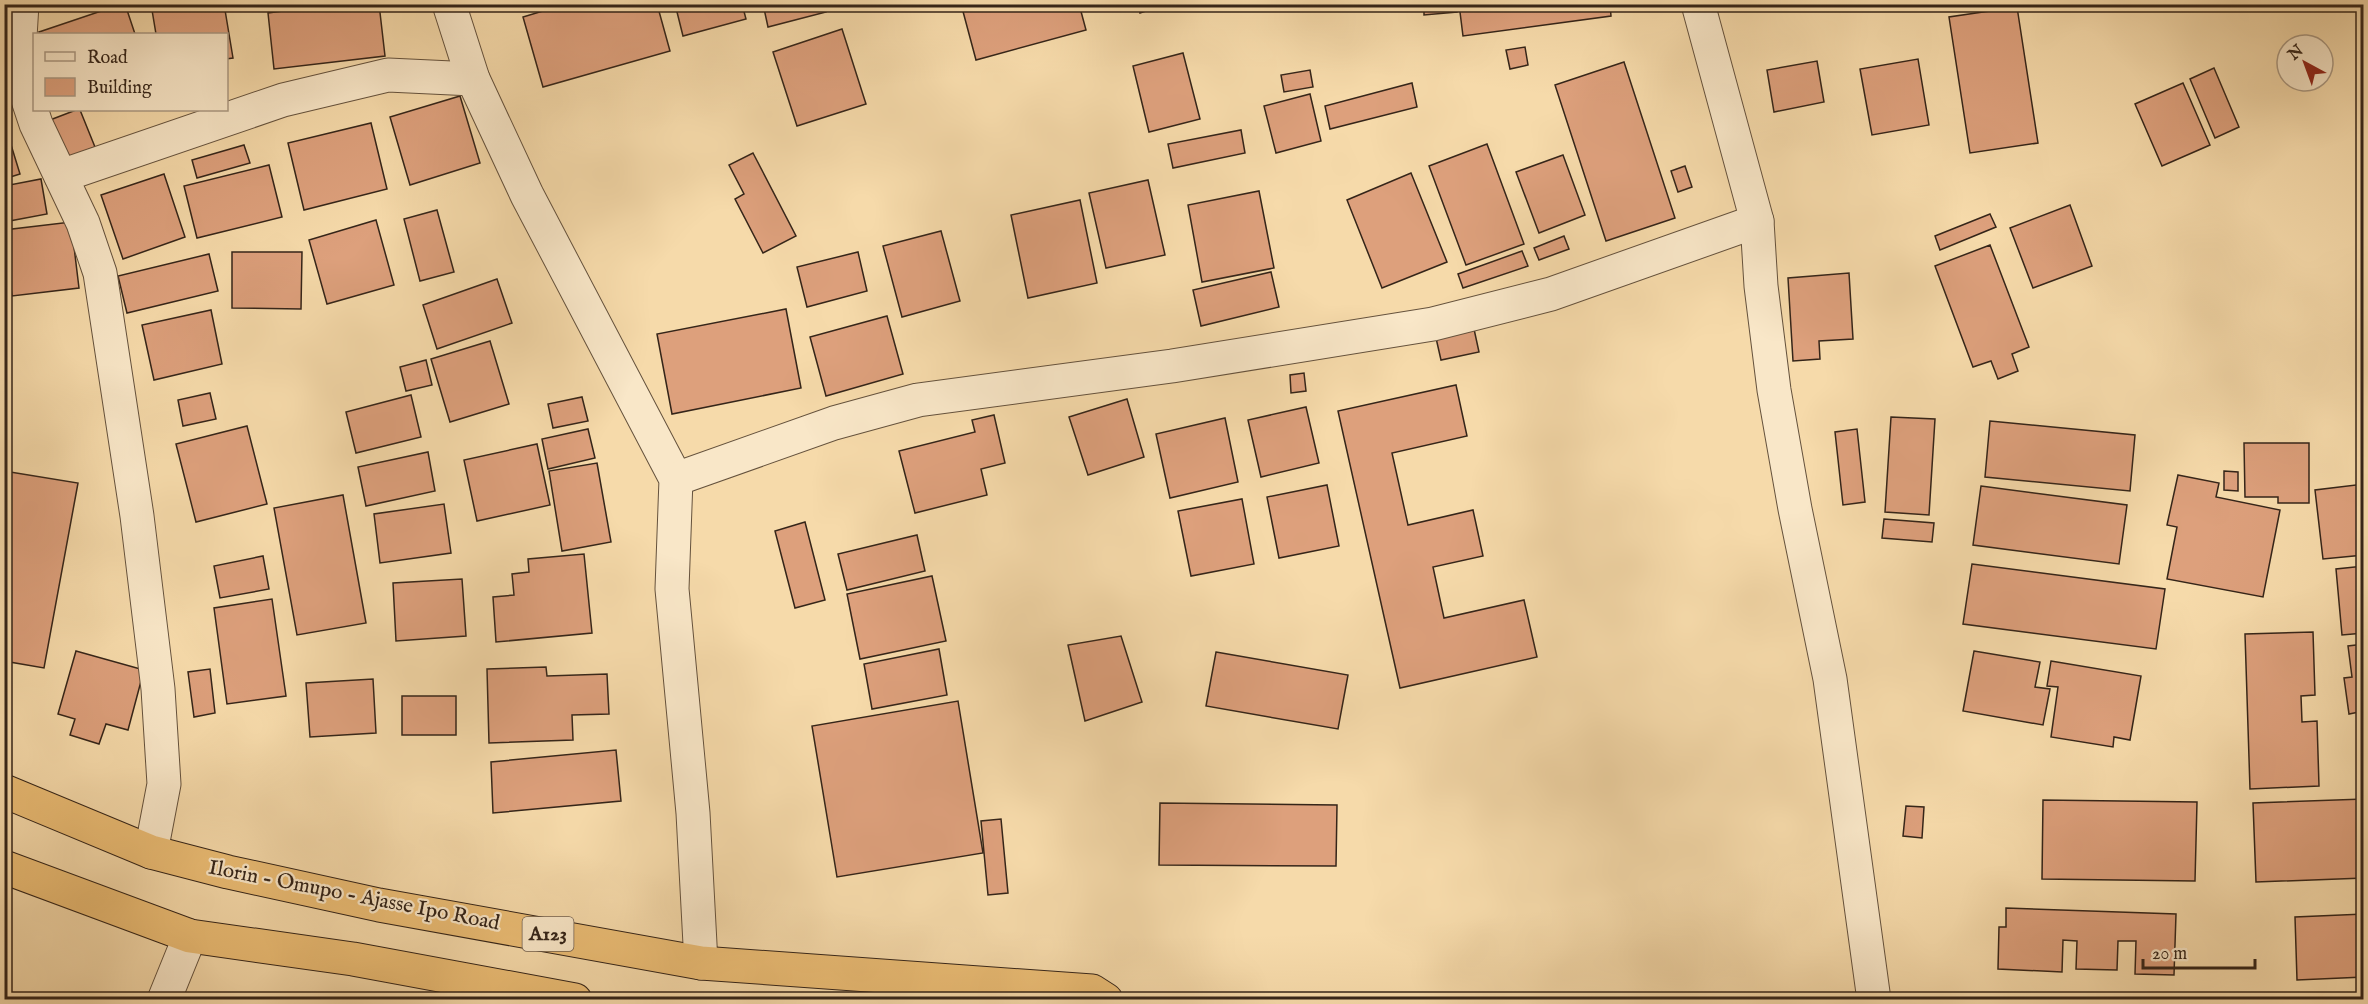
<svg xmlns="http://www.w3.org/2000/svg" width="2368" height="1004" font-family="'IM FELL English',serif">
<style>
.building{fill:#dda07c;stroke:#352519;stroke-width:1.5}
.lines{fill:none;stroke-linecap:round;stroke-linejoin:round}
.street-casing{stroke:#65523d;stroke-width:35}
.highway-casing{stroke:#352519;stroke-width:35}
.street{stroke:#f9e7c8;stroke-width:33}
.highway{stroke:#ebbd75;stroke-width:33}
.labels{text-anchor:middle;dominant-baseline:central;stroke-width:4.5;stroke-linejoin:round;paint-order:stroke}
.shield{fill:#f9e7c8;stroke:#705f4e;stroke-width:1.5}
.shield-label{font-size:20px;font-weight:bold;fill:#352519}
.street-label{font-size:21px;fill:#352519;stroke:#f9e7c8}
</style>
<rect width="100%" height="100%" fill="#f6daaa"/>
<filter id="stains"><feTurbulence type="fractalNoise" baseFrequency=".00333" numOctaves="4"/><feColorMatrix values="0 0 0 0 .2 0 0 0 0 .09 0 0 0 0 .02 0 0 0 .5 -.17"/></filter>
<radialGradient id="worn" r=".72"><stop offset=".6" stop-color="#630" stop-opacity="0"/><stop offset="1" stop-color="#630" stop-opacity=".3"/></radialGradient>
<g class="building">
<polygon points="122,4 125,4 135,34 40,34 39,32"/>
<polygon points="151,4 224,4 233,58 226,59 226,34 156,34"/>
<polygon points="335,4 379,4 385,56 274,69 268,13"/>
<polygon points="566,4 657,4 670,51 543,87 523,17"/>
<polygon points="675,4 742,4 746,19 683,36"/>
<polygon points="763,4 824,4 826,12 768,27"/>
<polygon points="961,4 1079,4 1086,30 976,60"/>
<polygon points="1138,4 1166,4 1140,13"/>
<polygon points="1424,4 1457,4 1457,12 1424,15"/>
<polygon points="1459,4 1610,4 1611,16 1463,36"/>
<polygon points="2017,7 2038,143 1970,153 1949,17"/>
<polygon points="842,29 866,104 797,126 773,52"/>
<polygon points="1525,47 1528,65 1510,69 1506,50"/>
<polygon points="1183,53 1200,119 1149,132 1133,66"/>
<polygon points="1918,59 1929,125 1872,135 1860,69"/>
<polygon points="1817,61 1824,102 1774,112 1767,70"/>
<polygon points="1624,62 1675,218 1606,241 1555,85"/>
<polygon points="2214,68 2239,127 2215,138 2190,79"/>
<polygon points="1310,70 1313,87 1284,92 1281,75"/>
<polygon points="1412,83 1417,107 1330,129 1325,106"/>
<polygon points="2183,83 2210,145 2162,166 2135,104"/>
<polygon points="1310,94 1321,141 1276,153 1264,106"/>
<polygon points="460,96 480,163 410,185 390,117"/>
<polygon points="76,110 80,110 95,147 65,159 50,120"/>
<polygon points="4,122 20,174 4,179"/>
<polygon points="371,123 387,189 304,210 288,143"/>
<polygon points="1241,130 1245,153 1173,168 1168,144"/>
<polygon points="1487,144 1524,244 1466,265 1429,166"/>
<polygon points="244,145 250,163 197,178 192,160"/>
<polygon points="753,153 796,236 763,253 735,199 744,194 729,165"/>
<polygon points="1563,155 1585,215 1539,233 1516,172"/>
<polygon points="269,165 282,217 197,238 184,186"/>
<polygon points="1685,166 1692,187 1678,192 1671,171"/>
<polygon points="1411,173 1447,262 1382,288 1347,200"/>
<polygon points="164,174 185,237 123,259 101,195"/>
<polygon points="41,179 47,214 4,222 4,186"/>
<polygon points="1148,180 1165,255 1106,268 1089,193"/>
<polygon points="1259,191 1274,268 1202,282 1188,205"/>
<polygon points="1080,200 1097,283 1028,298 1011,215"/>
<polygon points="2070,205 2092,266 2033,288 2010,228"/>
<polygon points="437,210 454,272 420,281 404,219"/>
<polygon points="1990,214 1996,227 1940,250 1935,236"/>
<polygon points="376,220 394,285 327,304 309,240"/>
<polygon points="71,222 79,288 12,296 4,230"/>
<polygon points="941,231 960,301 902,317 883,246"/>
<polygon points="1564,236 1569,249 1539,260 1534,248"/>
<polygon points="1990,245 2029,347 2012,354 2018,371 1998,379 1991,361 1973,367 1935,266"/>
<polygon points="1522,251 1528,266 1463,288 1458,274"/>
<polygon points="232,252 302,252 301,309 232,308"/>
<polygon points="858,252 867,291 807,307 797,267"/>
<polygon points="209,254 218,291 127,313 118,276"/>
<polygon points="1271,272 1279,307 1201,326 1193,290"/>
<polygon points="1849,273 1853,339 1819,341 1820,359 1793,361 1788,278"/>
<polygon points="497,279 512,323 437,349 423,305"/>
<polygon points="786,309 801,388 672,414 657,334"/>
<polygon points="211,310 222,364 154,380 142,325"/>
<polygon points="887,316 903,374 826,396 810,337"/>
<polygon points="1474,329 1479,352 1441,360 1436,338"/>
<polygon points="490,341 509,404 450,422 431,359"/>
<polygon points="426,360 432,385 406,391 400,367"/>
<polygon points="1304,373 1306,391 1291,393 1290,375"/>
<polygon points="1456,385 1467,436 1392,453 1408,525 1473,510 1483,556 1433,567 1444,618 1524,600 1537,657 1400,688 1338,411"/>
<polygon points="210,393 216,419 183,426 178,400"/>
<polygon points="411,395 421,437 356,453 346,412"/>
<polygon points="582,397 588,421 553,428 548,404"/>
<polygon points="1127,399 1144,457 1088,475 1069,417"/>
<polygon points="1306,407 1319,463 1261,477 1248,420"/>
<polygon points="994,415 1005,463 981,469 987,495 915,513 899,451 975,432 972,420"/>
<polygon points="1891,417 1935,419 1929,515 1885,512"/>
<polygon points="1225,418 1238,482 1170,498 1156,434"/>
<polygon points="1990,421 2135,435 2130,491 1985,477"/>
<polygon points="247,426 267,504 196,522 176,444"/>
<polygon points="588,429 595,458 548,469 542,439"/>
<polygon points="1857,429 1865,502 1843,505 1835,432"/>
<polygon points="2244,443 2309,443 2309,503 2278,503 2278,497 2245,497"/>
<polygon points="537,444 550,505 477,521 464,460"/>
<polygon points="428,452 435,491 366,506 358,467"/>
<polygon points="597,463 611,542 562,551 549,471"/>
<polygon points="4,471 78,483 44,668 4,661"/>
<polygon points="2224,471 2238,472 2238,491 2224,490"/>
<polygon points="2178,475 2219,483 2216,497 2280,510 2263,597 2167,579 2177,527 2167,525"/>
<polygon points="2364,484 2364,555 2323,559 2315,490"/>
<polygon points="1327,485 1339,546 1279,558 1267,497"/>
<polygon points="1981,486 2127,505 2119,564 1973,545"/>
<polygon points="343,495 366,623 297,635 274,508"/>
<polygon points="1242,499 1254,564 1191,576 1178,511"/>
<polygon points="444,504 451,553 380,563 374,514"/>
<polygon points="1884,519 1934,523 1932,542 1882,538"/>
<polygon points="805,522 825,600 795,608 775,531"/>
<polygon points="917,535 925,571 847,590 838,554"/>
<polygon points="584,554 592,633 496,642 493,597 514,595 512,574 529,572 528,559"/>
<polygon points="263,556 269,589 220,598 214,566"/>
<polygon points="1972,564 2165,589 2156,649 1963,624"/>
<polygon points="2364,566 2364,633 2342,635 2336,569"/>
<polygon points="932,576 946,641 860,659 847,594"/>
<polygon points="462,579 466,636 396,641 393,583"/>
<polygon points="272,599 286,696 227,704 214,608"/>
<polygon points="2313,632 2315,695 2301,696 2302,722 2317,721 2319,786 2250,789 2245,634"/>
<polygon points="1121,636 1142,702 1085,721 1068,645"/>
<polygon points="2364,644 2364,711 2349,714 2344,678 2352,677 2348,646"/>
<polygon points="939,649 947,695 872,709 864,664"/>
<polygon points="76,651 144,670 128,730 106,724 99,744 70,735 75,719 58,714"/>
<polygon points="1974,651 2040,662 2035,687 2050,689 2043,725 1963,711"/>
<polygon points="1216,652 1348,675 1338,729 1206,706"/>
<polygon points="2051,661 2141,676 2130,740 2114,737 2113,747 2051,737 2058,687 2047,686"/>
<polygon points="546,667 547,676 607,674 609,714 572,715 573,740 489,743 487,669"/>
<polygon points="210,669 215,713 194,717 188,672"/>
<polygon points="373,679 376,733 310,737 306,683"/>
<rect x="402" y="696" width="54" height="39"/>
<polygon points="958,701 983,853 837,877 812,726"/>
<polygon points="616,750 621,801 493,813 491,762"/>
<polygon points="2364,799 2364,878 2256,882 2253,803"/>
<polygon points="2043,800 2197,802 2195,881 2042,879"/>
<polygon points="1160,803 1337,805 1336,866 1159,865"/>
<polygon points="1906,806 1924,807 1922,838 1903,836"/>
<polygon points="1001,819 1008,893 988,895 981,821"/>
<polygon points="2006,908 2176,914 2174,975 2135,974 2136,941 2118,941 2117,970 2076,969 2077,941 2063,940 2062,972 1998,969 1999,927 2006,927"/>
<polygon points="2364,914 2364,977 2297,980 2295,917"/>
</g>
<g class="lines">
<g class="street-casing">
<g id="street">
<polyline points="22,4 18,70 36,124 83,223 100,273 137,516 158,689 164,784 151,852"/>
<polyline points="449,4 473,79 527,195 676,479 672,589 693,813 701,963"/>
<polyline points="1698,4 1757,221 1761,286 1774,390 1795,509 1830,679 1874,1000"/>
<polyline points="61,176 283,100 388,75 473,79"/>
<polyline points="676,479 834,423 918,400 1172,366 1433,324 1551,294 1757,221"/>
<polyline points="164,1000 190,936"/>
</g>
</g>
<g class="highway-casing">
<g id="highway">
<polyline points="4,791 151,852 228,872 379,905 701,963 1092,991 1106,1000"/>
<polyline points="4,867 190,936 353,959 575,1000"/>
</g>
</g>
<use href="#street" class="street"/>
<use href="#highway" class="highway"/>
</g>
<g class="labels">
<rect class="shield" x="522.5" y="917" width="51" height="34" rx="4.5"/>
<g class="shield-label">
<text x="548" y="934">A123</text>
</g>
<g class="street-label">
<text transform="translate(354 896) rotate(11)">Ilorin - Omupo - Ajasse Ipo Road</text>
</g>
</g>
<rect width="2368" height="1004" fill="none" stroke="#f6daaa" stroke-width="24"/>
<rect x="6" y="6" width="2356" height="992" fill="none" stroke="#352519" stroke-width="3"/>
<rect x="12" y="12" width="2344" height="980" fill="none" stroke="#352519" stroke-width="1.5"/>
<rect x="33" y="33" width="195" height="78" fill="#f9e7c8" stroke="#ab9982" stroke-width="1.5"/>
<rect x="45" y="52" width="30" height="9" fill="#f9e7c8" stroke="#ab9982" stroke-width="1.5"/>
<text x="87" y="63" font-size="18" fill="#352519">Road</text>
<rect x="45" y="78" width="30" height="18" fill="#dda07c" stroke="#ab9982" stroke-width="1.5"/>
<text x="87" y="93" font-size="18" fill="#352519">Building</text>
<g transform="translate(2305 63) rotate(319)"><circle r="28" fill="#f9e7c8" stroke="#ab9982" stroke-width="1.5"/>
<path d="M0-4.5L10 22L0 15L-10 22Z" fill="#8f2418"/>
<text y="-9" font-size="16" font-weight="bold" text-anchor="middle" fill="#352519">N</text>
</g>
<path d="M2143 959v9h112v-9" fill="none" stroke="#352519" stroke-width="3"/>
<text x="2152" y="959" font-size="18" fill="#352519" stroke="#f9e7c8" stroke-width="4.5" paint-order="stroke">20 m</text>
<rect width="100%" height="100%" filter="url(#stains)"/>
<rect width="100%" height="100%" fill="url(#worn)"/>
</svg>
